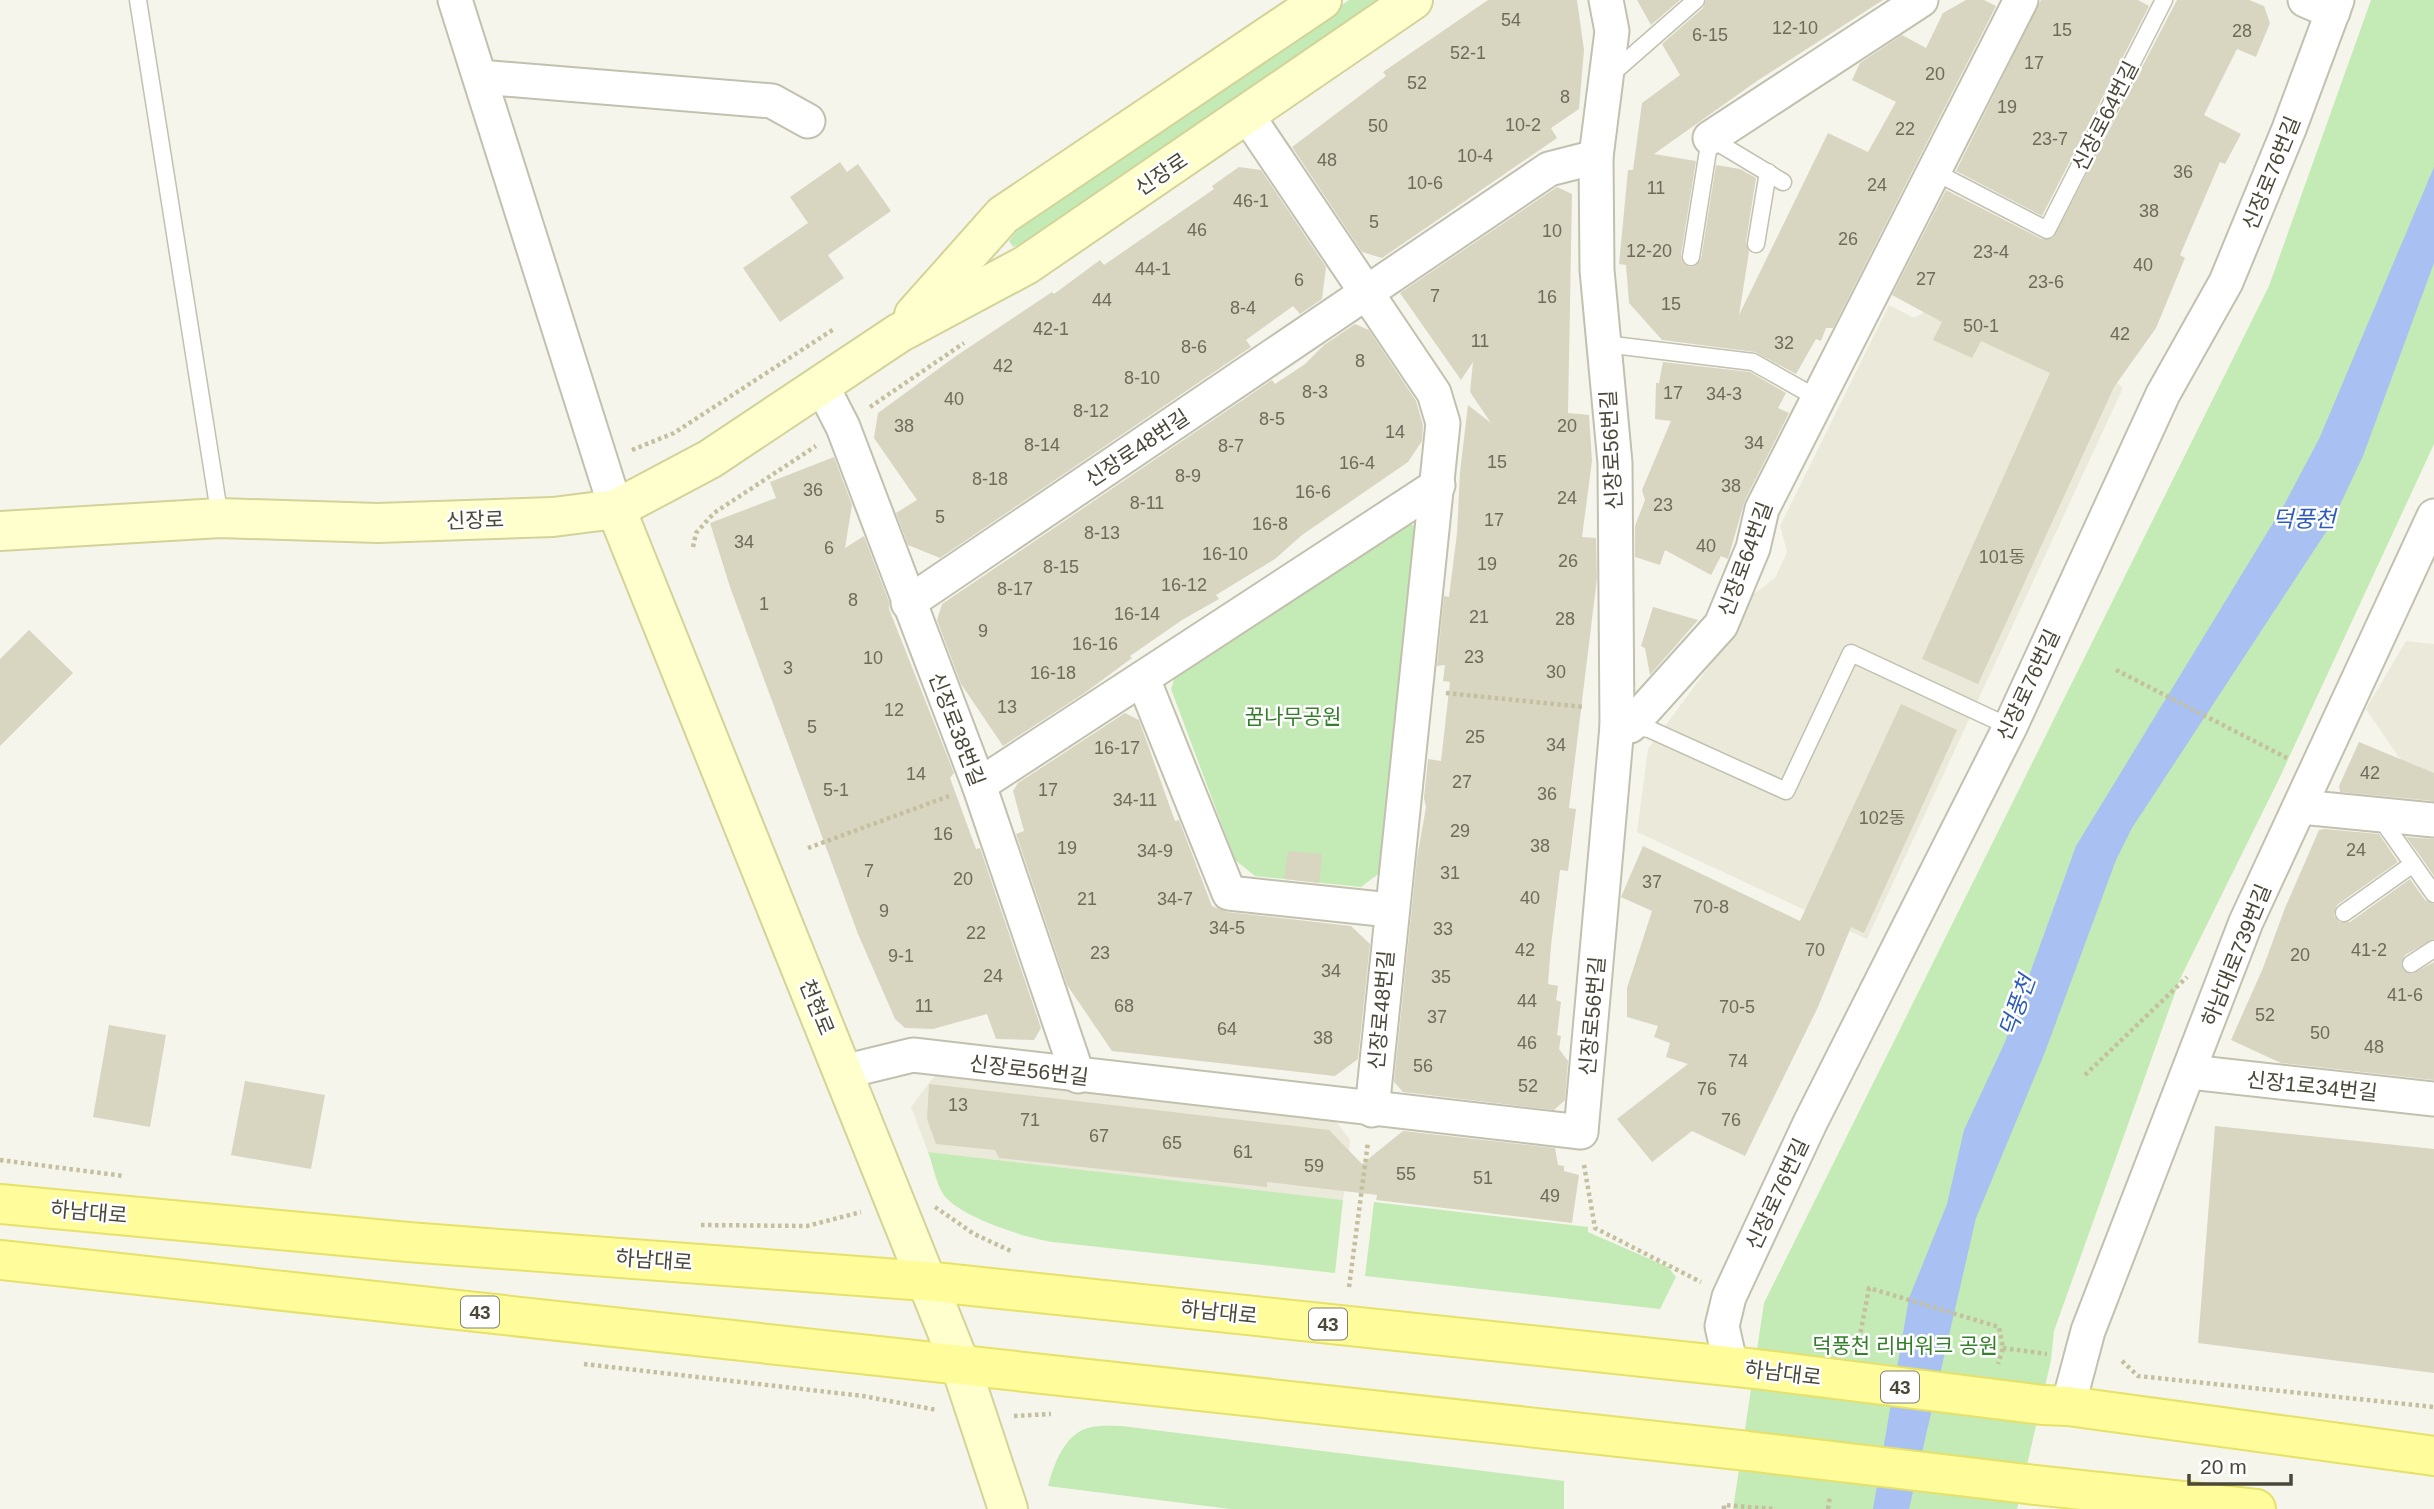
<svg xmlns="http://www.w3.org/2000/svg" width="2434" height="1509" font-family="Arial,'Noto Sans KR',sans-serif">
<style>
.residential{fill:#eae9da}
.green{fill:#c4eab5}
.water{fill:#a8c1f2}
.building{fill:#d8d5c1}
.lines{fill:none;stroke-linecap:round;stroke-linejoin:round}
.lane-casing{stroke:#c2c0ae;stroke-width:19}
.street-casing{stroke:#c2c0ae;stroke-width:37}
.secondary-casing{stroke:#d3d399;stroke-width:42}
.primary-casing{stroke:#e6e169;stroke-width:42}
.path{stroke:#c4c09f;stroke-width:4.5;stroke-dasharray:3.5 3.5;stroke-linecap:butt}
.lane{stroke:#fff;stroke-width:16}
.street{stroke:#fff;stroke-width:33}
.secondary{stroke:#feffcd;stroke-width:38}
.primary{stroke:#fffc9c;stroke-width:38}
.primary-bridge-casing{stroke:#e6e169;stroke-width:42;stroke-linecap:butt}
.primary-bridge{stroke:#fffc9c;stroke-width:38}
.labels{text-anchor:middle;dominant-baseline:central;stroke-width:5;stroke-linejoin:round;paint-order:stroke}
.number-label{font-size:18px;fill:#6e6b5b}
.shield{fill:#fff;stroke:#817f74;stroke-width:2}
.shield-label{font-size:19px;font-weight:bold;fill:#4b4839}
.street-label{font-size:21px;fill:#4b4839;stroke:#fff}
.park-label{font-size:21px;fill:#347f2a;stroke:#fff}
.water-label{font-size:23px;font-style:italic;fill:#2e5cba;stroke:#fff}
</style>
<rect width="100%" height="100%" fill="#f6f5ec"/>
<g class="residential">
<polygon points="1989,276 2123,388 1867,939 1637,832 1648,749 1742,622 1747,599 1775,578 1787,552 1780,526 1889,305 1914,318"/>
<polygon points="2406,641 2434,644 2434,809 2366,709"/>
<polygon points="936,1074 1335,1120 1350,1140 1343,1200 928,1152 911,1107"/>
</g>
<g class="green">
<polygon points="1349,0 1377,0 1030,242 1013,247 1009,241 1021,226"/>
<polygon points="2371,0 2434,0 2434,444 2279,779 2180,979 2054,1331 2051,1360 2017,1509 1733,1509 1764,1303 2269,286"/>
<polygon points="1398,516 1419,529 1381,872 1361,887 1255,876 1235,860 1171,689 1179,665"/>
<path d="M928 1152 1343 1200 1335 1273 1053 1242C1026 1238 959 1217 943 1194 936 1183 933 1165 928 1152Z"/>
<polygon points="1374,1202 1588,1227 1588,1232 1668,1267 1676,1277 1660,1309 1365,1276"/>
<path d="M1122 1426 1564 1481V1509H1230L1048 1486C1054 1464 1064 1435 1088 1428 1098 1425 1112 1426 1122 1426Z"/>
</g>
<polygon class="water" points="2434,167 2434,263 2363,456 2330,526 2132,828 2116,860 2045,1052 1976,1218 1909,1509 1873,1509 1909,1298 1947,1204 1964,1130 2005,1042 2076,846 2284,505 2319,439"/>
<g class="building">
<polygon points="1488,0 1577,0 1584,50 1579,109 1551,128 1557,138 1382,258 1362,252 1292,147 1386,76 1383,72"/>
<polygon points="1637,0 1680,0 1651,25"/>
<polygon points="1706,0 1883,0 1757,81 1654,154 1696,161 1681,255 1682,261 1689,267 1695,266 1701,259 1716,165 1740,169 1756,178 1746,242 1749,252 1739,315 1828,133 1868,152 1896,102 1852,80 1860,63 1902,35 1926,48 1943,13 1966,0 1984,0 1996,6 1833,328 1826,328 1821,341 1816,339 1796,374 1755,352 1662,340 1629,303 1626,265 1619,264 1628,170 1633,170 1642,103 1680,75 1662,44 1703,8"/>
<polygon points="2041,0 2138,0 2149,6 2042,216 1956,171"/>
<polygon points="2177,0 2249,0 2264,6 2270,23 2256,57 2237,49 2204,115 2241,134 2225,164 2220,162 2180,255 2185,258 2156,328 2114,387 1978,684 1922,659 2050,373 1981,341 1972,358 1933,340 1942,322 1892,295 1946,190 2042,239 2053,238"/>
<polygon points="840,162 847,172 858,164 891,211 828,255 844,278 780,322 743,268 808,223 790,197"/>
<polygon points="1239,167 1261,170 1326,267 1322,299 1300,314 1293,306 1246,340 1251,347 940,558 908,545 896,513 917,500 874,438 878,413 956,356 1052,292 1054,294 1100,260 1104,265 1214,189 1212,186"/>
<polygon points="1557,187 1572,194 1568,413 1589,415 1592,461 1582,537 1596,538 1597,578 1569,808 1576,809 1568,871 1560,870 1551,946 1548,984 1558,986 1556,1000 1561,1002 1557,1035 1561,1036 1559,1049 1568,1061 1565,1100 1554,1110 1403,1092 1394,1082 1417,858 1426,807 1424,798 1428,759 1441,761 1450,682 1443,681 1445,665 1437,666 1444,596 1449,597 1457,533 1460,472 1468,405 1491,423 1470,392 1473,362 1461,380 1400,293"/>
<polygon points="1355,324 1369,330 1416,401 1423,425 1422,441 1408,462 1302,535 1275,559 1216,595 1219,599 1182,620 1130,656 1132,658 1086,692 1003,746 961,684 937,620 942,604 1272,380 1275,384 1305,364 1324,345"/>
<polygon points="1663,362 1750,372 1786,393 1778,408 1789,413 1745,500 1728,559 1721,556 1711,575 1665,550 1660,565 1635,557 1635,526 1645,500 1642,490 1671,421 1655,419 1656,383 1659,383"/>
<polygon points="834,457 852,505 845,548 864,536 889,602 889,609 954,773 950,778 976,849 980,848 1041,1028 1034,1040 996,1039 987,1014 933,1029 905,1028 895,1019 858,934 730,587 710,523 776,498 770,482"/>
<polygon points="1653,607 1698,620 1650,675 1645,648 1641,646"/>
<polygon points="29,630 73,673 0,746 0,659"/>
<polygon points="1901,704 1957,730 1864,933 1851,927 1818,1007 1745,1156 1692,1131 1652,1162 1617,1119 1688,1064 1666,1057 1670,1043 1654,1037 1658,1026 1627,1017 1627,988 1652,911 1621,897 1643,846 1800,921"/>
<polygon points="1125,713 1139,720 1175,821 1179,820 1212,906 1227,912 1351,926 1370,944 1358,1059 1335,1076 1112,1051 1067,985 1016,834 1024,831 1013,791 1018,783"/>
<polygon points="2359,742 2434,773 2434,801 2340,792 2339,786"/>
<polygon points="2324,829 2379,834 2398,862 2337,905 2334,915 2339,922 2350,922 2410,879 2425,900 2434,904 2434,939 2405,955 2401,964 2403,970 2412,974 2434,962 2434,1080 2281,1063 2231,1040 2263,968 2285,908 2319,830"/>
<polygon points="2406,837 2434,839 2434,876 2421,857"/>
<polygon points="1288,851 1322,854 1319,883 1284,879"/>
<polygon points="109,1025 166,1035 150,1127 93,1117"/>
<polygon points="245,1081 325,1095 311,1169 231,1155"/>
<polygon points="929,1084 1329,1130 1362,1164 1403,1131 1555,1148 1558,1165 1564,1166 1564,1171 1579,1175 1572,1223 1376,1200 1377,1195 1267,1182 1267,1187 999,1158 995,1150 936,1144 927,1119"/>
<polygon points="2215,1126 2434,1149 2434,1373 2198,1343"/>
</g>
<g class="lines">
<g class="lane-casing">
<g id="lane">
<polyline points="138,0 220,518"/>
<polyline points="1608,77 1696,0"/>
<polyline points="1935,172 2047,230 2164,0"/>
<polyline points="1756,244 1768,172"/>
<polyline points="1691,257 1710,138 1783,182"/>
<polyline points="1605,344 1753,362 1817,398"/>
<polyline points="1630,726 1649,729 1786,791 1851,653 2010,727"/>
<polyline points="2379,816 2434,894"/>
<polyline points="2344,913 2413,864"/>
<polyline points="2411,964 2434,949"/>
</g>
</g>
<g class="street-casing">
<g id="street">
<polyline points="455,0 616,509"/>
<polyline points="2305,0 2333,12"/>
<polyline points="480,77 772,101 808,121"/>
<polyline points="1247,115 1434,393 1443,423 1372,1110"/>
<polyline points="1710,138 1921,0"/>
<polyline points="822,386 843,427 979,785 1078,1076"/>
<polyline points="908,603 1549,169 1596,157"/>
<polyline points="1143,679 1229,893 1390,910"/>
<polyline points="1617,726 1630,726 1721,625 1753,548 1762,509 2021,0"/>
<polyline points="979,785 1438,485"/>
<polyline points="2301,807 2434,820"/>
<polyline points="843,1072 913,1055 1581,1132 1617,726 1615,463 1597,270 1596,157 1612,31 1606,0"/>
<polyline points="2190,1072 2434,1099"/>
<polyline points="1731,1367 1722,1326 1729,1297 1810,1123 2010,727 2163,394 2226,282 2289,129 2337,0"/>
<polyline points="2068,1406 2088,1331 2246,922 2434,516"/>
</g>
</g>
<g class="secondary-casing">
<g id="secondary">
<polyline points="914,315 1003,215 1322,0"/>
<polyline points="616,509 960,1364 1008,1509"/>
<polyline points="0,531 220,518 378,523 553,517 616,509 710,459 899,333 1026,265 1413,0"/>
</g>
</g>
<g class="primary-casing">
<g id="primary">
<polyline points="0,1204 408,1242 925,1281 1756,1369"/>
<polyline points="0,1260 1748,1451"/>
<polyline points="2043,1405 2068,1406 2434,1456"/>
<polyline points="2027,1484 2256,1509"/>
</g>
</g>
<g class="path">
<polyline points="870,407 964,343"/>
<polyline points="632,450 674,433 834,329"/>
<polyline points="693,547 696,533 714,513 816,446"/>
<polyline points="2116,670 2287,758"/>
<polyline points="1446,693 1584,707"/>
<polyline points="808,848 949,796"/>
<polyline points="2085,1075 2187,977"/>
<polyline points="0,1160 124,1176"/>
<polyline points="1584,1165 1595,1228 1701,1282"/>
<polyline points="935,1207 974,1234 1011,1251"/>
<polyline points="701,1225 807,1226 861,1212"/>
<polyline points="1349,1287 1368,1142"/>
<polyline points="1858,1346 1869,1288 1999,1327 2003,1348 1998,1364"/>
<polyline points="2003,1348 2047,1354"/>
<polyline points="2122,1361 2138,1376 2434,1407"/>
<polyline points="584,1364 863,1396 937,1410"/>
<polyline points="1014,1416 1051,1414"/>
<polyline points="1724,1509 1724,1505 1774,1509"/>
<polyline points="1828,1509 1830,1496"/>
</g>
<use href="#lane" class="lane"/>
<use href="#street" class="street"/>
<use href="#secondary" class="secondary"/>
<use href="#primary" class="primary"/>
<g class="primary-bridge-casing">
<g id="primary-bridge">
<polyline points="1756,1369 2043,1405"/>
<polyline points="1748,1451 2027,1484"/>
</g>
</g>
<use href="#primary-bridge" class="primary-bridge"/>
</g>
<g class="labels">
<g class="number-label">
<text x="1511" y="20">54</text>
<text x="1795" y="28">12-10</text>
<text x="2062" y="30">15</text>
<text x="2242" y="31">28</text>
<text x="1710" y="35">6-15</text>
<text x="1468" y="53">52-1</text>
<text x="2034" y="63">17</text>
<text x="1935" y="74">20</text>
<text x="1417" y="83">52</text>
<text x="1565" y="97">8</text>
<text x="2007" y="107">19</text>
<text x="1523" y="125">10-2</text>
<text x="1378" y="126">50</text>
<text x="1905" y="129">22</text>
<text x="2050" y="139">23-7</text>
<text x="1475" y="156">10-4</text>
<text x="1327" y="160">48</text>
<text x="2183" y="172">36</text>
<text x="1425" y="183">10-6</text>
<text x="1877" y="185">24</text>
<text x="1656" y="188">11</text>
<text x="1251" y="201">46-1</text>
<text x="2149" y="211">38</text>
<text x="1374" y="222">5</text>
<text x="1197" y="230">46</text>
<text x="1552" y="231">10</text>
<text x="1848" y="239">26</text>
<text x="1649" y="251">12-20</text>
<text x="1991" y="252">23-4</text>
<text x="2143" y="265">40</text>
<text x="1153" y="269">44-1</text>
<text x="1926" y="279">27</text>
<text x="1299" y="280">6</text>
<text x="2046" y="282">23-6</text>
<text x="1435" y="296">7</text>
<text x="1547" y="297">16</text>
<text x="1102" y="300">44</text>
<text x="1671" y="304">15</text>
<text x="1243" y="308">8-4</text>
<text x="1981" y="326">50-1</text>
<text x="1051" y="329">42-1</text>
<text x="2120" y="334">42</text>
<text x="1480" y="341">11</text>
<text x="1784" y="343">32</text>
<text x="1194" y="347">8-6</text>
<text x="1360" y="361">8</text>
<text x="1003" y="366">42</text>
<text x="1142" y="378">8-10</text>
<text x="1315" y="392">8-3</text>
<text x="1673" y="393">17</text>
<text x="1724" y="394">34-3</text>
<text x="954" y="399">40</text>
<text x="1091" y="411">8-12</text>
<text x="1272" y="419">8-5</text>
<text x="904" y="426">38</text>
<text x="1567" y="426">20</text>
<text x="1395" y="432">14</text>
<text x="1754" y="443">34</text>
<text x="1042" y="445">8-14</text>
<text x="1231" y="446">8-7</text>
<text x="1497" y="462">15</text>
<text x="1357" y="463">16-4</text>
<text x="1188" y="476">8-9</text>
<text x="990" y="479">8-18</text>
<text x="1731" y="486">38</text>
<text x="813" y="490">36</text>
<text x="1313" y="492">16-6</text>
<text x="1567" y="498">24</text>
<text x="1147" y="503">8-11</text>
<text x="1663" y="505">23</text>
<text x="940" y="517">5</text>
<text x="1494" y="520">17</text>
<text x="1270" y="524">16-8</text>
<text x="1102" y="533">8-13</text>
<text x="744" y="542">34</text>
<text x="1706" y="546">40</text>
<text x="829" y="548">6</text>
<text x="1225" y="554">16-10</text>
<text x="2002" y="557">101동</text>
<text x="1568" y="561">26</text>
<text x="1487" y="564">19</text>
<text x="1061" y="567">8-15</text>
<text x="1184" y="585">16-12</text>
<text x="1015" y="589">8-17</text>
<text x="853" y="600">8</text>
<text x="764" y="604">1</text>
<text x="1137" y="614">16-14</text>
<text x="1479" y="617">21</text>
<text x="1565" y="619">28</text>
<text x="983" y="631">9</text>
<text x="1095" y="644">16-16</text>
<text x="1474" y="657">23</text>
<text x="873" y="658">10</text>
<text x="788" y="668">3</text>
<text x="1556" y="672">30</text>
<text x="1053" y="673">16-18</text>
<text x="1007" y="707">13</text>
<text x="894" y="710">12</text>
<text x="812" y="727">5</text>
<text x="1475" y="737">25</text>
<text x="1556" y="745">34</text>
<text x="1117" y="748">16-17</text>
<text x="2370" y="773">42</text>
<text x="916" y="774">14</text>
<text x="1462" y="782">27</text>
<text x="836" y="790">5-1</text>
<text x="1048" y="790">17</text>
<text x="1547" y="794">36</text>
<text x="1135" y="800">34-11</text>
<text x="1882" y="818">102동</text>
<text x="1460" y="831">29</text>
<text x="943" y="834">16</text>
<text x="1540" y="846">38</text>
<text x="1067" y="848">19</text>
<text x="2356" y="850">24</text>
<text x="1155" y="851">34-9</text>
<text x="869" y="871">7</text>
<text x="1450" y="873">31</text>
<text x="963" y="879">20</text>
<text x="1652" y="882">37</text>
<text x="1530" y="898">40</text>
<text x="1087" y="899">21</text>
<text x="1175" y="899">34-7</text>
<text x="1711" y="907">70-8</text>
<text x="884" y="911">9</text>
<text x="1227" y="928">34-5</text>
<text x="1443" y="929">33</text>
<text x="976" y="933">22</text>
<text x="1525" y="950">42</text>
<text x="1815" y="950">70</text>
<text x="2369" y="950">41-2</text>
<text x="1100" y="953">23</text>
<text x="2300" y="955">20</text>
<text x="901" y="956">9-1</text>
<text x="1331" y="971">34</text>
<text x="993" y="976">24</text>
<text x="1441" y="977">35</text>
<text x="2405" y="995">41-6</text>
<text x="1527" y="1001">44</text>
<text x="924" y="1006">11</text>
<text x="1124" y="1006">68</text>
<text x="1737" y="1007">70-5</text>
<text x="2265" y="1015">52</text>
<text x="1437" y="1017">37</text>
<text x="1227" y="1029">64</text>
<text x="2320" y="1033">50</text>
<text x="1323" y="1038">38</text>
<text x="1527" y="1043">46</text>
<text x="2374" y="1047">48</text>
<text x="1738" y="1061">74</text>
<text x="1423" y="1066">56</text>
<text x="1528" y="1086">52</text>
<text x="1707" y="1089">76</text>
<text x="958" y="1105">13</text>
<text x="1030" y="1120">71</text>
<text x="1731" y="1120">76</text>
<text x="1099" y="1136">67</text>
<text x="1172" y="1143">65</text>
<text x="1243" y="1152">61</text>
<text x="1314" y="1166">59</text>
<text x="1406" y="1174">55</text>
<text x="1483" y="1178">51</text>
<text x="1550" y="1196">49</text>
</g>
<g class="shield">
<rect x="461" y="1296.5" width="38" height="31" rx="5"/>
<rect x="1309" y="1308.5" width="38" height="31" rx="5"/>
<rect x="1881" y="1371.5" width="38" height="31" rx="5"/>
</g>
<g class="shield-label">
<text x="480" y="1312">43</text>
<text x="1328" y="1324">43</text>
<text x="1900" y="1387">43</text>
</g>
<g class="street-label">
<text transform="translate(2105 116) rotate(-63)">신장로64번길</text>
<text transform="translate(2271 173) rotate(-68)">신장로76번길</text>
<text transform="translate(1161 174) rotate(-34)">신장로</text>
<text transform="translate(1137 448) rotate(-34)">신장로48번길</text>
<text transform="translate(1611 450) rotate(-93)">신장로56번길</text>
<text transform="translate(475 520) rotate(-2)">신장로</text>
<text transform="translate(1745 559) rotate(-70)">신장로64번길</text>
<text transform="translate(2028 685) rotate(-65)">신장로76번길</text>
<text transform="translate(957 729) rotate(69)">신장로38번길</text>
<text transform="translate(2236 955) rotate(-68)">하남대로739번길</text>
<text transform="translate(817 1007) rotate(68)">천현로</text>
<text transform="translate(1381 1010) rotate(-85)">신장로48번길</text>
<text transform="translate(1592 1016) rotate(-85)">신장로56번길</text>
<text transform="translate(1029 1070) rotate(7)">신장로56번길</text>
<text transform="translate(2312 1086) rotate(6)">신장1로34번길</text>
<text transform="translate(1777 1194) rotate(-65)">신장로76번길</text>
<text transform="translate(89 1212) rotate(5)">하남대로</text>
<text transform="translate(654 1260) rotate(4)">하남대로</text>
<text transform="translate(1219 1312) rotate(6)">하남대로</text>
<text transform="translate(1783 1373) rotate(7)">하남대로</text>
</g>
<g class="park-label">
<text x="1293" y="716">꿈나무공원</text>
<text x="1905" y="1345">덕풍천 리버워크 공원</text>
</g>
<g class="water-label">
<text x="2304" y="519">덕풍천</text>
<text transform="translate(2017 1006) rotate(-70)">덕풍천</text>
</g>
</g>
<path d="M2189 1474v10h102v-10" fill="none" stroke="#4b4839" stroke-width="3.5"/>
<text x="2200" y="1474" font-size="21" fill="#4b4839" stroke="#ffffff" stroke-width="5" paint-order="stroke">20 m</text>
</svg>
